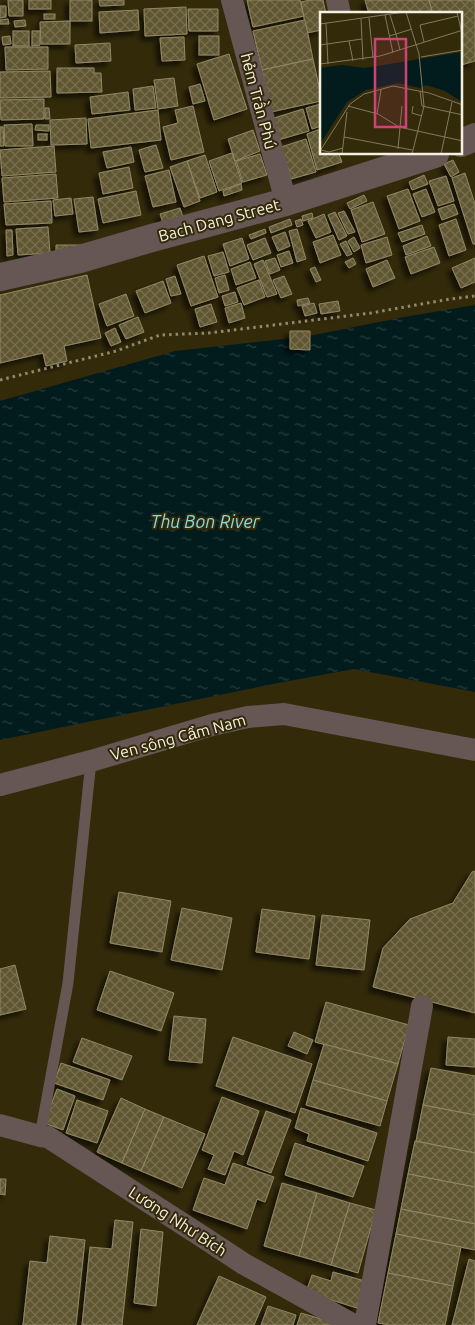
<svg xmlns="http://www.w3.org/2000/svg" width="475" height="1325" font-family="Ubuntu,sans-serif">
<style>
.water{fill:url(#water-ripples)}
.building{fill:url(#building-cross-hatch);stroke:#918866;filter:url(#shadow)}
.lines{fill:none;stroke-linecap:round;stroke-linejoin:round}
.path{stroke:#908970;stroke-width:3;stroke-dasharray:2.5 4;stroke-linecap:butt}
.service{stroke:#665654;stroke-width:11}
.minor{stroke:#665654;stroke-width:22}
.tertiary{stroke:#665654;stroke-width:28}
.labels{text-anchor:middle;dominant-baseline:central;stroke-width:4;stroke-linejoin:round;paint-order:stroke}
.street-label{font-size:16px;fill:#f6f1df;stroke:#332a0a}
.water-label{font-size:18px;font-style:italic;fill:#84dbe2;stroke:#332a0a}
.inset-river{fill:none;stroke:#021c1e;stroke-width:2.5}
.inset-road{fill:none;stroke:#817a5f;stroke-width:1}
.view{fill:#cc4375;fill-opacity:0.15;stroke:#cc4375;stroke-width:2.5}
.inset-edge{fill:none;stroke:#f6f1df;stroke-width:2.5}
</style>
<defs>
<pattern id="water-ripples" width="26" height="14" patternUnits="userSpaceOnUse" patternTransform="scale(1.25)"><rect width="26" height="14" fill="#021c1e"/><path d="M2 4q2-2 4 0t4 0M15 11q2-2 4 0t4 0" fill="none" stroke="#283d3e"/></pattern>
<pattern id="building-cross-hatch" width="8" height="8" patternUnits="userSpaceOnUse" patternTransform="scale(1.25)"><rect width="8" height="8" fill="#605632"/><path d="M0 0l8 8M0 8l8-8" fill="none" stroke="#776f4f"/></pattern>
<filter id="shadow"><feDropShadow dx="-4.5" dy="4.5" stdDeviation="2.5" flood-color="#0009"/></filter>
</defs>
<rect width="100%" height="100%" fill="#332a0a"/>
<polygon class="water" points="475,305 475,692 354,669 278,683 0,740 0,401 175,351 309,336 404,317"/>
<g class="building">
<polygon points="8,0 23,0 23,16 9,16"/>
<rect x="29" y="0" width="22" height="9"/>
<rect x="70" y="0" width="22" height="21"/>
<polygon points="99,0 124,0 124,5 100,6"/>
<polygon points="247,0 300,0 304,16 253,27"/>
<polygon points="310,0 323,0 326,14 321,14 321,30 307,33 301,2"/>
<polygon points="365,0 429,0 433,14 369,14"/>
<polygon points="429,0 475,0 475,61 461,65 461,14 433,14"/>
<polygon points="0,6 6,6 6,17 0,18"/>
<polygon points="186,7 187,34 145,36 144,9"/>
<polygon points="188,9 218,9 218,31 189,31"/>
<polygon points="138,10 139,30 100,33 99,12"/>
<rect x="44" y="14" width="11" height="5"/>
<polygon points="8,19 9,24 0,24 0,20"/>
<polygon points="25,20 26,26 15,27 14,21"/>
<polygon points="305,20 313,59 262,70 253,31"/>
<polygon points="70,21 70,44 41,44 40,22"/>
<rect x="13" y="31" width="16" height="15"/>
<polygon points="32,31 40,31 40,45 32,46"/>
<polygon points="10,36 11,44 3,45 2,37"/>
<rect x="199" y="36" width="20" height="19"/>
<polygon points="184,37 185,60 162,61 160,38"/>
<polygon points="110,43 111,61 76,63 75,45"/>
<polygon points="5,47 48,47 48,69 6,70"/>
<polygon points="229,54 247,109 214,120 197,64"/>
<polygon points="313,59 321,95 321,101 271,112 262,70"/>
<polygon points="57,68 94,68 94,73 101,73 102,92 57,93"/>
<polygon points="50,71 51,97 0,98 0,72"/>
<polygon points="174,78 178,106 158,109 154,80"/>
<polygon points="200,84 205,101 193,104 189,87"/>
<polygon points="153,86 156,108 135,110 133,89"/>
<polygon points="128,92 130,110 92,114 90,97"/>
<polygon points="44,99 44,119 1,120 0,100"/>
<polygon points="321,104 321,126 312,129 306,108"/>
<polygon points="193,106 204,152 171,160 163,127 178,123 175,110"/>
<polygon points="45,108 49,108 50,119 45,119"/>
<polygon points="303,109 309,131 278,140 271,119"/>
<polygon points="158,110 161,140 91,148 88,119"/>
<polygon points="86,118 87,144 51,145 50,120"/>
<polygon points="32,124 33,146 5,146 4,125"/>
<polygon points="36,125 49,125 49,131 35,130"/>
<polygon points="0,127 3,127 4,146 0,146"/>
<polygon points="321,129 321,154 339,154 342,162 317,170 307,134"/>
<polygon points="253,130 260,151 235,161 228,139"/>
<rect x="38" y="134" width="9" height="6"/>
<polygon points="306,139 316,172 291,179 281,147"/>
<polygon points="156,145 163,168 145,172 139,150"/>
<polygon points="54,146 56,172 2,176 0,150"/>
<polygon points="131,147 134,162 107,168 103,152"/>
<polygon points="232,153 242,183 219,191 209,161"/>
<polygon points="260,154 267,175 243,182 236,161"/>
<polygon points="205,155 217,192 200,198 187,161"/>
<polygon points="453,160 459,172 451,177 444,164"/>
<polygon points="187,161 200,201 184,207 170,167"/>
<polygon points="129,167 133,188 103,194 99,173"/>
<polygon points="169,170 176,202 153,207 145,176"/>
<polygon points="465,173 475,204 475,244 473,244 452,178"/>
<polygon points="56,174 58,198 4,202 2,178"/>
<polygon points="424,175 428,184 412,190 409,182"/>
<polygon points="446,176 454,201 438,206 429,181"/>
<polygon points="241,184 242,190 224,196 223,191"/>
<polygon points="408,189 420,221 399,229 387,196"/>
<polygon points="426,189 435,212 422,217 413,194"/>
<polygon points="136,191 141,215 103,223 98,199"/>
<polygon points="364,195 367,201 350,209 347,203"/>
<polygon points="93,197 98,230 79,232 74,199"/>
<polygon points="71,198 73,214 55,216 53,200"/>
<polygon points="51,201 52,223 6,225 4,204"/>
<polygon points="373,202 385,234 362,242 351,210"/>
<polygon points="454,204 458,214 442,220 438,209"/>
<polygon points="180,208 183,217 163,223 160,214"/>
<polygon points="344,211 355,232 348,234 338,213"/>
<polygon points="335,212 347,236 339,240 328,215"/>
<polygon points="312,213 313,218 303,221 302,216"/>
<polygon points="324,214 331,232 316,238 308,221"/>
<polygon points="290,219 292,225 271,233 269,227"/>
<polygon points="301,219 303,225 297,227 295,221"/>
<polygon points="456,219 466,250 449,256 439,225"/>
<polygon points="422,225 425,234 402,242 398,233"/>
<polygon points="48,227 50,253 18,255 16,229"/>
<polygon points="265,229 266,233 251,239 249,235"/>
<polygon points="297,229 306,259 297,262 289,231"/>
<polygon points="6,230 12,230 13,255 7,256"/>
<polygon points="285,232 290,246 278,251 272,237"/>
<polygon points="333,235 341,255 320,263 313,242"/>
<polygon points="427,236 431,246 406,255 403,246"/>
<polygon points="354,237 360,248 354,252 348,241"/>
<polygon points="387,237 392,255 366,263 361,245"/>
<polygon points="242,238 249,259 230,266 223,244"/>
<polygon points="265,238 271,253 253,260 247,245"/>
<polygon points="346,241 352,254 347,256 340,244"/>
<polygon points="56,245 81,245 56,254"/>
<polygon points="434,247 440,263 411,274 405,257"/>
<polygon points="289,251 293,263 281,267 277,255"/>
<polygon points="223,252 229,272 214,276 208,256"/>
<polygon points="204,256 218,297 191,306 177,265"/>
<polygon points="275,258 280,270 270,274 265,261"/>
<polygon points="353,258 356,264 349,268 345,262"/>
<polygon points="475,258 475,282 461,288 452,268"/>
<polygon points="263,260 277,294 267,297 254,264"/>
<polygon points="387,260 395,278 373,287 366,269"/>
<polygon points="250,262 256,278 236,285 231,269"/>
<polygon points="315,267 321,280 316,282 310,269"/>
<polygon points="87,275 101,338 64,346 67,361 46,366 43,353 0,363 0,295"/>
<polygon points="225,275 229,290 219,293 215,278"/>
<polygon points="175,276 181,294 171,296 166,279"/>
<polygon points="284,276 292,294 281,298 273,280"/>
<polygon points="259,280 265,297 244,305 237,288"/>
<polygon points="163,281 171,303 145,313 136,291"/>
<polygon points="235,292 238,302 225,306 222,296"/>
<polygon points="126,294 134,316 107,326 99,304"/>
<polygon points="308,298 310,303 298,306 297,300"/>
<polygon points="338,301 340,311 321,314 319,304"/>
<polygon points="241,303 245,318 229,323 225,308"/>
<polygon points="314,303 317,313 305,316 302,306"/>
<polygon points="211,304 217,322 200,327 195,309"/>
<polygon points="138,317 144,332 126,339 119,325"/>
<polygon points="115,328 121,342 111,346 105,333"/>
<polygon points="290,331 310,331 310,350 290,349"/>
<polygon points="475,871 475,1013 373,987 383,948 410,919 453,903 472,872"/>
<polygon points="119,892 171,901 162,952 110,943"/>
<polygon points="182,908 232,918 222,970 171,960"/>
<polygon points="262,909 315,916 309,959 256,952"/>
<polygon points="322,915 370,920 364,970 316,965"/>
<polygon points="15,965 26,1009 0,1015 0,969"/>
<polygon points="110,971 174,993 161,1031 97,1010"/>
<polygon points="326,1002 409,1025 398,1064 315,1042"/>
<polygon points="174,1016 206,1019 202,1063 169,1060"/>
<polygon points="294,1032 313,1040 307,1054 288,1046"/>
<polygon points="233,1037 312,1064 295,1113 216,1086"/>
<polygon points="448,1037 475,1039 475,1067 446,1065"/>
<polygon points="82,1038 132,1056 122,1080 73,1062"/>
<polygon points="324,1044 398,1064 387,1101 313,1080"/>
<polygon points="61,1063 110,1080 103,1100 54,1083"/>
<polygon points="431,1068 475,1076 475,1115 423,1105"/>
<polygon points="313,1080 387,1101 380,1126 306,1105"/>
<polygon points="57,1089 75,1096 63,1130 44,1123"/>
<polygon points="222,1097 259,1111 243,1155 234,1151 225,1175 208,1169 214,1155 202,1150"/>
<polygon points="121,1098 145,1109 122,1163 97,1152"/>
<polygon points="77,1100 108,1111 97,1143 66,1133"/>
<polygon points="423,1105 475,1115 475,1153 416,1141"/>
<polygon points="301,1108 377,1133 368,1161 307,1141 309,1134 295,1128"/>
<polygon points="145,1109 164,1117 141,1171 122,1163"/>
<polygon points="266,1111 291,1120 271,1173 247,1164"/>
<polygon points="164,1117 205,1134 182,1188 141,1171"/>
<polygon points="415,1141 475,1153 475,1187 408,1174"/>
<polygon points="295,1143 364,1166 353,1197 285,1175"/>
<polygon points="233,1163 274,1177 265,1202 257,1199 247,1229 193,1210 204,1178 225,1185"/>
<polygon points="408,1174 475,1187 475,1224 401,1209"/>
<polygon points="0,1179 6,1179 5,1195 0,1194"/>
<polygon points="282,1183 317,1193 299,1256 264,1246"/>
<polygon points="317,1193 350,1203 331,1265 299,1256"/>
<polygon points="350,1203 376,1210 358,1273 331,1265"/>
<polygon points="401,1209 475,1224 475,1250 396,1234"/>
<polygon points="115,1220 133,1222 122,1325 82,1325 90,1247 112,1249"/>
<polygon points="141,1229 163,1232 156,1306 134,1303"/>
<polygon points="396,1234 461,1247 453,1286 388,1273"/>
<polygon points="50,1236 85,1240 76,1325 23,1325 30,1261 47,1263"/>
<polygon points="469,1259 475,1261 475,1325 452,1325"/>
<polygon points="333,1272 365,1281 357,1308 306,1292 312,1275 331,1281"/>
<polygon points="388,1273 453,1286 445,1325 390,1325 378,1323"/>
<polygon points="219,1276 266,1297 254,1325 197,1325"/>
<polygon points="268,1306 296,1315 293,1325 261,1325"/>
<polygon points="301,1313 342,1325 297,1325"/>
</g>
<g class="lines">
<polyline class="path" points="0,380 116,351 160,335 209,333 371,313 450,299 475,296"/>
<polyline class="service" points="40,1136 68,983 91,761"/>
<g class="minor">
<polyline points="232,0 286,202"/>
<polyline points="337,0 340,14"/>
<polyline points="0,785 91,761 212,725 248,717 284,714 475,750"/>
<polyline points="0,1125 40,1136 48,1137 206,1239 244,1264 354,1325"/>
<polyline points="365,1325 422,1006"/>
</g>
<g class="tertiary">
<polyline points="461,143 475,137"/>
<polyline points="0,277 80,259 152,238 286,202 435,154"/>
</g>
</g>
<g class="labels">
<g class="street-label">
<text transform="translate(259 101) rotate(75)">hẻm Trần Phú</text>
<text transform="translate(219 220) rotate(-15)">Bach Dang Street</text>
<text transform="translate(178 737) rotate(-15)">Ven sông Cẩm Nam</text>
<text transform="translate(178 1221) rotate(33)">Lương Như Bích</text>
</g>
<g class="water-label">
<text x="205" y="521">Thu Bon River</text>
</g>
</g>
<g transform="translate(320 12)">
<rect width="142" height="142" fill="#332a0a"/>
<path d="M142 40V90L125 79 106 73 100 76 78 71 46 78 27 90 0 132V56L22 53 45 56Z" fill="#021c1e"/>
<path class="inset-river" d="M0 79 12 55"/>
<path class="inset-road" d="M86 0 99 42 104 94 92 142M137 0 143 26M65 3 73 41M70 3 76 22 92 17M49 6 53 46M41 7 43 48M6 11 8 52M0 12 85 0M69 24 76 22 80 38M29 29 33 49M104 30 100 13 138 4M0 33 42 27M101 45 143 38M0 52 60 44 143 18M100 79 102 94 143 103M28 94 58 102 79 115 143 129M93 94 92 101 102 104M57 102 61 78M24 125 92 138M78 137 82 94M1 138 9 140 23 136M0 139 30 92 44 82 73 74 109 81 143 93M22 142 27 100M121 142 132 90"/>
<path class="view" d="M55 27H86V115H55Z"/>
<rect width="142" height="142" class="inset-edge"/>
</g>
</svg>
